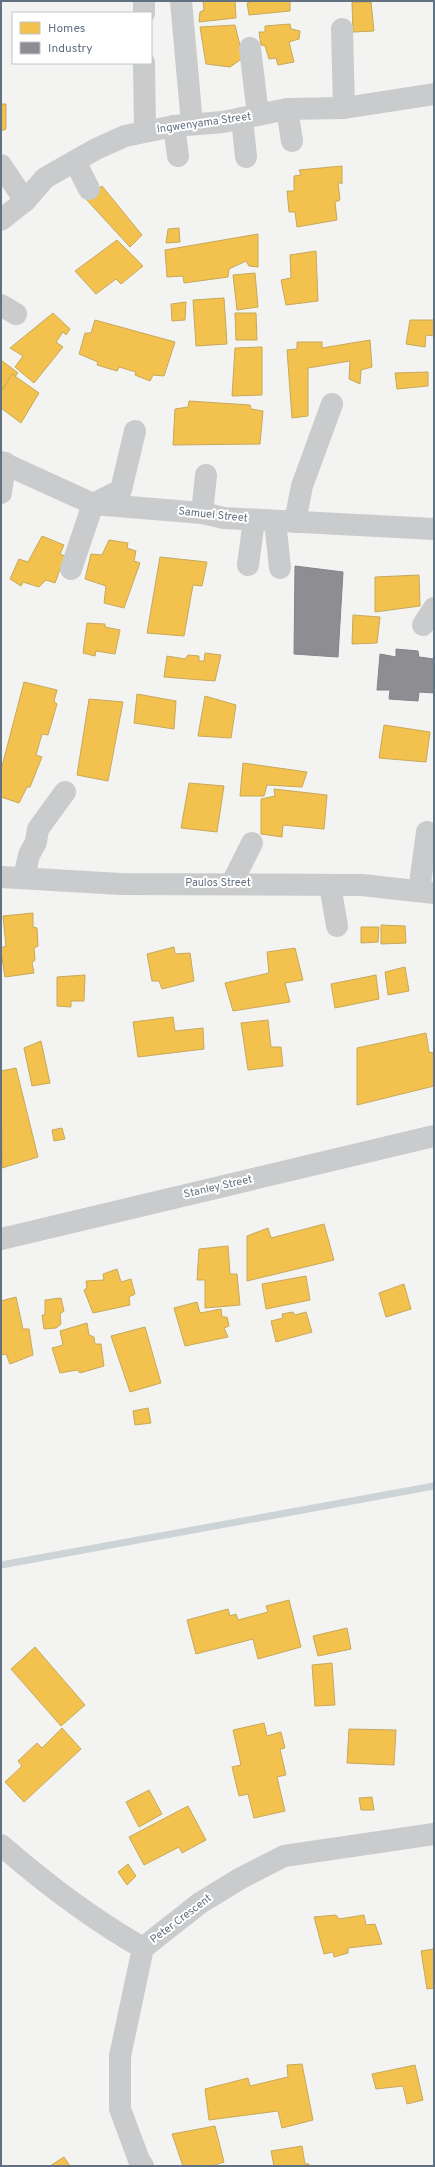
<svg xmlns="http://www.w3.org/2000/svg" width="435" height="2167" font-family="Overpass,sans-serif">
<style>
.homes{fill:#f2c14e;stroke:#c7a95d}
.industry{fill:#8d8d92;stroke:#80858d}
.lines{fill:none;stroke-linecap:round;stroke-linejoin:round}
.stream{stroke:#ccd4d7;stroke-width:7}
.minor{stroke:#cacbcc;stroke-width:22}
.labels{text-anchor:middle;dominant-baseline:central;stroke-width:4;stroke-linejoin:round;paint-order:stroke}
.street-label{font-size:11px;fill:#627181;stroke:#fff}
</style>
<rect width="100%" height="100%" fill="#f3f3f1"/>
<g class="homes">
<polygon points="203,1 235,1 236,18 199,22 200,12 204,10"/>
<polygon points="254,1 290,1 290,11 249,15 247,3"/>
<polygon points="352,2 371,2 374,31 353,32"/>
<polygon points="290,24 291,29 300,31 299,39 289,42 294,62 278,65 276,58 269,59 265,46 261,45 259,32 265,32 265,26"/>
<polygon points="235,25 243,58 230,67 206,64 200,27"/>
<polygon points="1,104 6,104 6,129 1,131"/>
<polygon points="342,166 342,184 338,182 340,200 335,202 337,220 297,227 295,212 289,212 287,191 294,191 294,176 301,175 299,170"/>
<polygon points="102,186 142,235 130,247 85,198"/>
<polygon points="179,228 180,242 166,243 168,229"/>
<polygon points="258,234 258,267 249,266 246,261 229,269 228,277 184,283 183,276 167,277 165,250"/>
<polygon points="117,240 143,266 121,284 116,279 96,294 75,271"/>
<polygon points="316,251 318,301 286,305 281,280 291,278 290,255"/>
<polygon points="255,273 258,307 237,310 233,275"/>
<polygon points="224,298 227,344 196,346 193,300"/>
<polygon points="186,302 185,320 172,321 171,304"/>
<polygon points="53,313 70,329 66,335 63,332 56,342 63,347 34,383 15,367 23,356 10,348"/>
<polygon points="235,313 256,313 257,340 236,340"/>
<polygon points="95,320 175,342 164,376 153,375 150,381 135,375 136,372 119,367 117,371 97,365 98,362 79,354 85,333 91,333"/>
<polygon points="410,320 434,320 434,336 426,335 425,347 406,344"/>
<polygon points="370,340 372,367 361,370 360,384 349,379 350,361 308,368 308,416 292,418 287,350 297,349 297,342 322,342 322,348"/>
<polygon points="262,347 262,395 232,396 235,348"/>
<polygon points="1,360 18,373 1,393"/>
<polygon points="428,372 428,386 397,389 395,373"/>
<polygon points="12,374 39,393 21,423 1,408 1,392"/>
<polygon points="189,401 250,405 251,409 263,411 260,444 173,445 175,409 188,407"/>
<polygon points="42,536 64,545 60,554 65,556 55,583 46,580 39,587 23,582 21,586 10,579 19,559 28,562"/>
<polygon points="109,540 128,543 127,548 136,551 134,561 140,563 124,608 104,603 106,586 85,579 91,554 102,555"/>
<polygon points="160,557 207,562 202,586 193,585 184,636 147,633"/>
<polygon points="419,575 420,606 375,612 375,577"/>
<polygon points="353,615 380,617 377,643 352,644"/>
<polygon points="87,623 105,624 105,627 120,630 115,654 96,651 95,656 83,653"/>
<polygon points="205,653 221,655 215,681 164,677 167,656 185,659 188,655 199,656 199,661 204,661"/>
<polygon points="24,682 57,690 54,701 57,704 48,735 42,734 36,755 42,757 30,787 27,787 19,803 1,797 1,770"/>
<polygon points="137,694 176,701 174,729 134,723"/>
<polygon points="205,696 236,705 231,738 198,736"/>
<polygon points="89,699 123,702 108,781 77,775"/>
<polygon points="384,725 430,732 426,762 379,758"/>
<polygon points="243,763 307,772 302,787 267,785 264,796 240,796"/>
<polygon points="189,783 224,786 217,832 181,828"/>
<polygon points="274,789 327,795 324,829 283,825 282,837 261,834 261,799 275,796"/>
<polygon points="33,913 33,927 37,928 38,946 34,948 35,960 32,963 34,973 5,977 1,951 1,948 6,946 3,916"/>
<polygon points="381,925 405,926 406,943 381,944"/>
<polygon points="361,927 379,927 378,942 361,943"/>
<polygon points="174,947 175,954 190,953 194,981 162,989 159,981 152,981 147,954"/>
<polygon points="295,948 303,980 285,983 290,1002 233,1011 225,983 269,973 267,952"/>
<polygon points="405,967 409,991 388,995 385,972"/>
<polygon points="85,975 84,1001 71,1001 71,1007 57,1006 57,977"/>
<polygon points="376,975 379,999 335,1008 331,984"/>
<polygon points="173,1017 175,1031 203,1028 204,1049 138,1057 133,1022"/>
<polygon points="268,1020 271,1047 281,1047 283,1066 248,1070 241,1023"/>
<polygon points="426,1033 429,1052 434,1053 434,1086 357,1105 357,1048"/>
<polygon points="41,1041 50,1083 32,1086 24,1048"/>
<polygon points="16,1068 38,1157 2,1168 1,1071"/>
<polygon points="62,1128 65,1139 54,1141 52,1130"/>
<polygon points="324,1224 334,1260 247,1281 247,1236 268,1228 271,1238"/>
<polygon points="228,1246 230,1274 237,1274 240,1305 205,1308 205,1280 197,1280 199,1249"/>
<polygon points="117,1269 121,1282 131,1279 135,1294 129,1297 130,1305 93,1313 84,1290 87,1288 86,1281 104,1280 103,1274"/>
<polygon points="306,1276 310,1300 266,1309 262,1284"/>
<polygon points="404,1284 411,1309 386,1317 379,1293"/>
<polygon points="16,1297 23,1329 29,1329 33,1355 10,1364 6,1354 1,1355 1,1301"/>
<polygon points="61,1298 64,1311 60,1314 61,1324 56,1328 44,1329 42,1315 45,1315 45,1300"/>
<polygon points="197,1302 200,1313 221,1309 222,1317 227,1317 229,1326 224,1328 228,1337 185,1346 174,1308"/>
<polygon points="293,1312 295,1315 306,1312 312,1332 276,1342 271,1321 283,1318 282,1314"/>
<polygon points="87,1323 89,1335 94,1337 95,1344 101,1344 104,1366 80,1373 77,1370 60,1373 52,1348 63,1345 60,1331"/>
<polygon points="145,1327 161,1383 130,1392 111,1336"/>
<polygon points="148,1408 151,1423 135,1425 133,1411"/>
<polygon points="289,1600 301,1647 258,1659 253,1639 196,1654 187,1620 228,1609 230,1616 236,1614 238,1620 268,1612 266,1606"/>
<polygon points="347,1628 351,1649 318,1656 313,1636"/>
<polygon points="35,1647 85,1705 61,1726 11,1669"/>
<polygon points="332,1663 335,1705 315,1706 312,1665"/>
<polygon points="264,1723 267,1736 281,1732 285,1748 280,1749 286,1775 277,1777 285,1811 254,1818 248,1794 239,1796 232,1767 241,1765 233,1730"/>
<polygon points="62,1728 81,1749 24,1802 5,1782 22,1766 18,1761 37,1743 42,1748"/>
<polygon points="349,1729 396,1730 394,1765 347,1763"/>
<polygon points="149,1790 162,1814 139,1827 126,1802"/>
<polygon points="372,1797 374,1810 361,1810 359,1798"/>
<polygon points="188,1806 206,1840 182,1853 179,1847 144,1865 129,1837"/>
<polygon points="128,1864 136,1876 127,1885 118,1872"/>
<polygon points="336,1915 339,1919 364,1915 366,1925 375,1924 382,1944 348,1948 348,1953 334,1957 333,1952 324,1954 314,1917"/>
<polygon points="434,1949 434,1988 427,1989 421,1951"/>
<polygon points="302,2064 313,2120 282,2128 278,2111 209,2120 205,2089 248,2078 250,2086 288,2077 287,2065"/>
<polygon points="415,2065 423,2100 407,2104 403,2086 376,2089 372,2074"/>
<polygon points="215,2126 224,2162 212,2166 183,2166 172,2134"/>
<polygon points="302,2146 305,2164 309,2164 309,2166 274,2166 271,2151"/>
<polygon points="64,2157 70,2166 50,2166"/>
</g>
<g class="industry">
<polygon points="295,566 343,572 338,657 294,654"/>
<polygon points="396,649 418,651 419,657 434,659 434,693 419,692 418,701 389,699 390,690 377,690 380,654 396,657"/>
</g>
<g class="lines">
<polyline class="stream" points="1,1565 434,1486"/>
<g class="minor">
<polyline points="144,1 144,13"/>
<polyline points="181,1 192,124"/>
<polyline points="342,29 344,108"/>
<polyline points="250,48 258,115"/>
<polyline points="144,63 145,131"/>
<polyline points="287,109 292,141"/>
<polyline points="242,118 246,157"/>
<polyline points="174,126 178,156"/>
<polyline points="75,161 89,189"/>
<polyline points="1,165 25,201"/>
<polyline points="1,220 25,201 45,178 96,149 125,136 174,126 223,122 287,109 344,108 434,94"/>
<polyline points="1,305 16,314"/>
<polyline points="1,462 93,504 202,513 224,518 434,529"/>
<polyline points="1,493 5,463"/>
<polyline points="202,513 206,475"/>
<polyline points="275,521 280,568"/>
<polyline points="295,522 302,486 332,404"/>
<polyline points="248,565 254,520"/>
<polyline points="71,569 93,504 121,490 135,431"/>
<polyline points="423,625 434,608"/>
<polyline points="1,877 121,884 362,885 434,893"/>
<polyline points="24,878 29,855 36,842 38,829 65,792"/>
<polyline points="232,883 252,843"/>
<polyline points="330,885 337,926"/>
<polyline points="419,891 427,832"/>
<polyline points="1,1239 434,1136"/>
<path d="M1 1845C46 1884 92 1919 143 1948"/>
<polyline points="143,2166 139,2160 120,2109 120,2056 143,1948 200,1903 241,1878 284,1856 434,1834"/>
</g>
</g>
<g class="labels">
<g class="street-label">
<text transform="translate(204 123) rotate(-8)">Ingwenyama Street</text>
<text transform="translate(213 515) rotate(6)">Samuel Street</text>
<text x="218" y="883">Paulos Street</text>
<text transform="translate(218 1187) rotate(-13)">Stanley Street</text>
<text transform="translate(181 1919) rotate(-37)">Peter Crescent</text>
</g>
</g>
<rect width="435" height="2167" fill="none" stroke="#627181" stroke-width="4"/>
<rect x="12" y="12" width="140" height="52" fill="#ffffff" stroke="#c0c6cd"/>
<rect x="20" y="22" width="20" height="12" fill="#f2c14e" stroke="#c0c6cd"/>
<text x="48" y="32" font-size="12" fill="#627181">Homes</text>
<rect x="20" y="42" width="20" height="12" fill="#8d8d92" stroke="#c0c6cd"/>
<text x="48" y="52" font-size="12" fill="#627181">Industry</text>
</svg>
